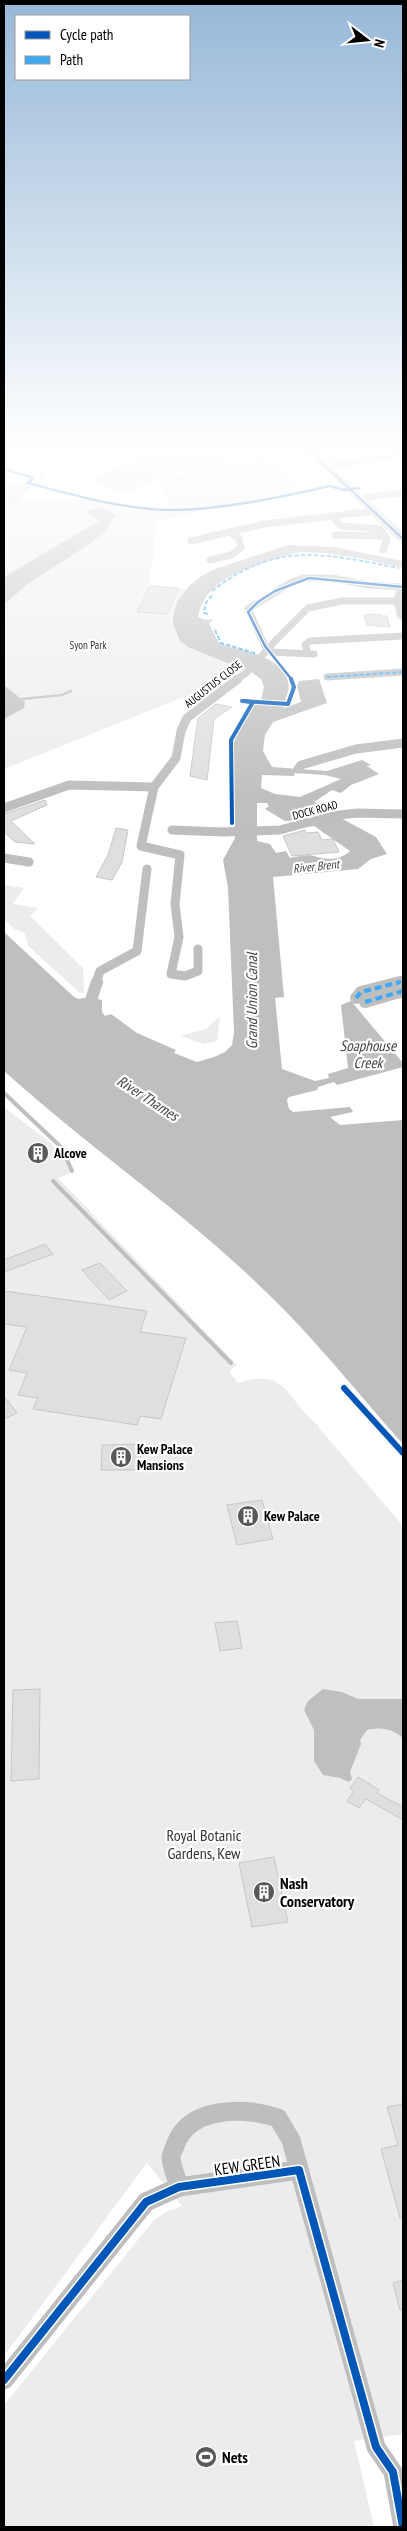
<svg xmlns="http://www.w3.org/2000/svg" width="407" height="2531" font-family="'PT Sans Narrow',sans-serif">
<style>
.green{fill:#ececec}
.water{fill:#bfbfbf;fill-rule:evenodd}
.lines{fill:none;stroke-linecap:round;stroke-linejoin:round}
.stream-far1{stroke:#bfbfbf;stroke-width:2.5}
.stream{stroke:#bfbfbf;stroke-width:4}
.canal-far1{stroke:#bfbfbf;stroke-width:9}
.canal{stroke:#bfbfbf;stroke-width:12}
.building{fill:#dfdfdf;stroke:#c7c7c7}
.major-casing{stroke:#dbdbdb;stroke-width:2}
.minor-far3{stroke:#bebebe;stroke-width:7}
.minor-far2{stroke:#bebebe;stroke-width:9}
.minor-far1{stroke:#bebebe;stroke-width:12}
.minor{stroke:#bebebe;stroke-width:19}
.major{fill:#bebebe;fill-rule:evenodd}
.minor-bridge{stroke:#bebebe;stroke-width:7}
.quiet-far2{stroke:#3fa9f5;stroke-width:2;stroke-dasharray:4.5 2;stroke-linecap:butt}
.quiet-far1{stroke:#3fa9f5;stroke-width:2.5;stroke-dasharray:5.5 2.5;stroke-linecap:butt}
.quiet{stroke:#3fa9f5;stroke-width:4;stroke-dasharray:7 4;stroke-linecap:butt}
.cycleway-far3-casing{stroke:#fff;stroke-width:4.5}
.cycleway-far2-casing{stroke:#fff;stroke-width:6}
.cycleway-far1-casing{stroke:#fff;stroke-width:9}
.cycleway-casing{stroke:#fff;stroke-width:11}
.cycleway-far3{stroke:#0057b8;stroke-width:2.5}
.cycleway-far2{stroke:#0057b8;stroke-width:4}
.cycleway-far1{stroke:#0057b8;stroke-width:6}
.cycleway{stroke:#0057b8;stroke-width:8}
.labels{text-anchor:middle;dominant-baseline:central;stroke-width:4.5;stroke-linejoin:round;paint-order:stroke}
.far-park-label{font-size:11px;fill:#333;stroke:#fff}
.far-street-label{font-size:11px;fill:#000;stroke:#fff}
.far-water-label{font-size:12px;font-style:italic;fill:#444;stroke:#fff}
.poi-label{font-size:14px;font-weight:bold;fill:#000;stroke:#fff;text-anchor:start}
.water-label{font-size:15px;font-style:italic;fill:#444;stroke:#fff}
.near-park-label{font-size:16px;fill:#333;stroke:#fff}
.near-poi-label{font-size:16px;font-weight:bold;fill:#000;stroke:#fff;text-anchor:start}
.near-street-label{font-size:16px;fill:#000;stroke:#fff}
</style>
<rect width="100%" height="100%" fill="#fff"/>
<g class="green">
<polygon points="154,445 264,445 239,453 216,447 210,450 200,448 189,452 176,448 165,453 159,451"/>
<path d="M264 457 305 490C261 499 216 511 171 508L158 480Z"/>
<polygon points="4,491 24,500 46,502 83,499 115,506 189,510 191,515 160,520 156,525 150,586 186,589 177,602 173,621 227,663 238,663 248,669 207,702 181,698 4,769"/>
<polygon points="4,885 24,888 13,904 38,908 30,916 83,968 84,993 79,992 28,946 25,933 14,929 4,919"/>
<polygon points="220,1016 217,1041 203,1044 181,1036 206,1029"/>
<path d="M4 1107 58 1149 75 1171 58 1178 237 1365 229 1372 238 1383C289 1366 286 1402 319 1426V1428L403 1526V2434L354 2441 374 2527H4V2405L154 2220 168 2211 182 2206 147 2163 4 2356Z"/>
</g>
<g class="water">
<polygon points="102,507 115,515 106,530 91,543 29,583 4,604 4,577 99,521 88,512 91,509"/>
<path d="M288 545 334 547 403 561V568C372 560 338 553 305 552 293 552 284 557 272 560 241 570 205 581 198 617L205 620 213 619 209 624 219 643C241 652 281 654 288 682 291 692 283 700 284 708L301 702 297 686 299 681 319 679 327 703 273 722 265 735 263 751 272 767 327 771 362 760 371 765 367 766 379 774 351 785 341 793 332 790 314 802 323 805 322 808 376 837 387 854 371 859 358 869 273 877 284 997 275 998 282 1069 315 1081 329 1078 328 1074 348 1068 341 1005 351 1001 403 1063V1067L337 1085 334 1082 318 1087 317 1090 289 1097 287 1100 289 1109 293 1112 350 1107 353 1112 330 1117 340 1125 403 1120V1444C357 1393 314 1337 264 1290 183 1211 88 1147 4 1071V932L73 996 78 999 89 997 102 1000V1012L105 1016 111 1014 137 1033 176 1050 174 1053 197 1062 214 1057 225 1052 232 1045 234 1032 228 888 223 860 235 838 233 746 240 725 252 706 261 700 264 687 261 679 242 665 227 663 188 647 180 641 173 624V617L177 602 188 587 200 577 212 570ZM295 773 325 775 341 779 300 797 275 794 261 788 262 775 294 776ZM257 803H267L269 806 265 809 285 821 296 820 307 827 314 826 350 851C339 861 327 860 314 856 308 854 296 857 290 858L286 851 276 853 270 844 257 841Z"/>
<polygon points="4,685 25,702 24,708 4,719"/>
<path d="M323 1689 342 1692 358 1699H403V1742V1738C391 1728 381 1727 367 1730L360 1740 361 1744 350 1772 352 1779 349 1782 340 1778 323 1775 314 1761V1730L304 1710 308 1701Z"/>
</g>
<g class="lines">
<polyline class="stream-far1" points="22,699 62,695 71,691"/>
<g class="stream">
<polyline points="4,1093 62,1148 72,1171"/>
<polyline points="53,1181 231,1363"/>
</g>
<polyline class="canal-far1" points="96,983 100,971 137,951 147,869"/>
<polyline class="canal" points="92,997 97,982"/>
</g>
<g class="building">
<polygon points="200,450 230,457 198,470 189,472 179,469 124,492 93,482 99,480 93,478 153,454 174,460"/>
<polygon points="41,476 43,479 4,511 4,488 13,484 21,486"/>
<polygon points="150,586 179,588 167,614 137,612"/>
<polygon points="380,614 381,616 387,616 390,627 367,625 364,615"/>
<polygon points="216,704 232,707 214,719 207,780 190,776 198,718"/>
<polygon points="45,800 47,805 11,821 35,844 15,842 4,832 4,814"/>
<polygon points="116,828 128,830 122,862 112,880 96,877 108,855"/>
<polygon points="305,830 306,833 318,832 322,840 333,839 339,852 292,856 283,836"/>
<polygon points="45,1244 53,1254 4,1272 4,1260"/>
<polygon points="100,1263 127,1291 109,1300 82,1270"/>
<polygon points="4,1291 147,1311 140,1332 186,1338 161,1419 140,1416 137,1425 33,1409 38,1398 18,1395 27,1373 9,1370 27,1327 4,1324"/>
<polygon points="4,1396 17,1413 4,1419"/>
<polygon points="141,1444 140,1470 101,1470 102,1445"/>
<polygon points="262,1500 273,1539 237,1545 227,1505"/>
<polygon points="237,1621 242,1648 220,1651 215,1623"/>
<polygon points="40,1689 39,1779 11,1781 13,1690"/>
<polygon points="358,1777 379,1790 377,1793 403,1807 403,1820 366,1799 359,1808 347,1801 354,1791 350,1788"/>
<polygon points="274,1857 288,1922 252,1927 239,1863"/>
<polygon points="403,2104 403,2218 400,2218 381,2149 398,2145 387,2107"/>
<polygon points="403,2280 403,2310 400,2310 393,2283"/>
</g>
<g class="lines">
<g class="major-casing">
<g id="major">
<polygon points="299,445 308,445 403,534 403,542 400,541"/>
<polygon points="403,584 403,620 398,617 394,601 398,587"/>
</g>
</g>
<g class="minor-far3">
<polyline points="346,449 368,445"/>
<polyline points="327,467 403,453"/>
<polyline points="361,498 403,493"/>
<polyline points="334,518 341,526 380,529 385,536 335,535"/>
<polyline points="191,541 229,532"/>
<polyline points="383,550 387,539 385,536"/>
<polyline points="210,560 231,555 241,548 239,538 229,532 265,524 375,511"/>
<polyline points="277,639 308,608 342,601 399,601"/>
<polyline points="307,651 305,645 310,641 403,636"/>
<polyline points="314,654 271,652 265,646 248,609 290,583 303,578 332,578 368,585 403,587"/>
<polyline points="327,677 403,672"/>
<polyline points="236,680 246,673"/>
</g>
<g class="minor-far2">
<polyline points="298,769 301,765 356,749 403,743"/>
<polyline points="4,808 69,785 154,787"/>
<polyline points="172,830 223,832 280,830 330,816 357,813 403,814"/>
<polyline points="4,858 29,862"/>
<polyline points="198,949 198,971 185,976 171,974 179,937 175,904 180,855 141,846 154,787 176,758 181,731 187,718 238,679"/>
<polyline points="396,983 403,981"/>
</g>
<g class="minor-far1">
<polyline points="356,998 361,992 400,982"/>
<polyline points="365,1002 403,991"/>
</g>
<g class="minor">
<path d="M179 2187C177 2178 171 2166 171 2157 171 2154 174 2149 175 2146 188 2106 244 2107 278 2118L291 2140 376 2447 393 2472 403 2527"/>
<polyline points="4,2380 146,2202 179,2187 299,2170"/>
</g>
<use href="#major" class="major"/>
<polyline class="minor-bridge" points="246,673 277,639"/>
<g class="quiet-far2">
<path d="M212 591C277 540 325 554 399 568"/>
<polyline points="208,614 204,613 206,603 213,594"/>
<polyline points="215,630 221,643 257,654"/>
<polyline points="327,677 403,672"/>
</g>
<polyline class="quiet-far1" points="396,983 403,981"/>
<g class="quiet">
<polyline points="356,998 361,992 400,982"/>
<polyline points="365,1002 403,991"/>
</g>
<g class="cycleway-far3-casing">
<g id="cycleway-far3">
<polyline points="303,445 403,539"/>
<path d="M4 469 33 478 28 483C76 496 125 510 175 510 228 509 279 497 330 486L344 490 360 488"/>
<polyline points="292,680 265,646 248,612 258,602 275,591 309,578 403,587"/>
</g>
</g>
<g class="cycleway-far2-casing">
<g id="cycleway-far2">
<polyline points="242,701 288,704 294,687 291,679"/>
<polyline points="232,823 231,740 253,702 244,701"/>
</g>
</g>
<g class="cycleway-far1-casing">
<polyline id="cycleway-far1" points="344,1388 403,1453"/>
</g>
<g class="cycleway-casing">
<polyline id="cycleway" points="4,2380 146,2202 179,2187 299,2170 376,2447 393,2472 403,2527"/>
</g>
<use href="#cycleway-far3" class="cycleway-far3"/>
<use href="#cycleway-far2" class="cycleway-far2"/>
<use href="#cycleway-far1" class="cycleway-far1"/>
<use href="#cycleway" class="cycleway"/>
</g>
<linearGradient id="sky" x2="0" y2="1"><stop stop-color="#97b8d8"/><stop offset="0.56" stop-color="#fff"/><stop offset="1" stop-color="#fff" stop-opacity="0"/></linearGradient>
<rect width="407" height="800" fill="url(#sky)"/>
<defs>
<g id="building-disc" transform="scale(1.125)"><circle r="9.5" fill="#595959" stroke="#fff"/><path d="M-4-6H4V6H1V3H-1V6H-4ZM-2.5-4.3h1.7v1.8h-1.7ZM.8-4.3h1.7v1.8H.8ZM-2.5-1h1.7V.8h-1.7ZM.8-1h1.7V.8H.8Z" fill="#fff"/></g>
<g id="stadium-disc" transform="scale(1.125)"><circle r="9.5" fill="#595959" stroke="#fff"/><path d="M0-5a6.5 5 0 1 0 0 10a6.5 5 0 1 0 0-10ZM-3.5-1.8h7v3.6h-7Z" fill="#fff"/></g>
</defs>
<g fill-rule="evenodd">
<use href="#building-disc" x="38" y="1153"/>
<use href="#building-disc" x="121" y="1457"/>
<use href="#building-disc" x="248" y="1516"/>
<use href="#building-disc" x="264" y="1892"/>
<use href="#stadium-disc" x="206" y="2457"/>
</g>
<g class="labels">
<g class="far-park-label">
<text x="88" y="645">Syon Park</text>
</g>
<g class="far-street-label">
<text transform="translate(213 684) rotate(-38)">AUGUSTUS CLOSE</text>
<text transform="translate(315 810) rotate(-15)">DOCK ROAD</text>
</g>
<g class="far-water-label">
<text transform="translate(316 866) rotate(-6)">River Brent</text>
</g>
<g class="poi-label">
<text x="54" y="1153">Alcove</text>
<text x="137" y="1449">Kew Palace<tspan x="137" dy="16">Mansions</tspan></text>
<text x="264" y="1516">Kew Palace</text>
</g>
<g class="water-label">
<text transform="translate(251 1001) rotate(-90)">Grand Union Canal</text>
<text x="368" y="1045">Soaphouse<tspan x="368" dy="17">Creek</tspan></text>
<text transform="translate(148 1098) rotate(33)">River Thames</text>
</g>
<g class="near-park-label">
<text x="204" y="1835">Royal Botanic<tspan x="204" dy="18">Gardens, Kew</tspan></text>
</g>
<g class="near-poi-label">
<text x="280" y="1883">Nash<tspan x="280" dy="18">Conservatory</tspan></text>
<text x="222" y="2457">Nets</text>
</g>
<g class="near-street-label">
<text transform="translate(247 2165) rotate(-8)">KEW GREEN</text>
</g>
</g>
<rect width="407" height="2531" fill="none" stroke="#000000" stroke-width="10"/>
<rect x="15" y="15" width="175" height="65" fill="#ffffff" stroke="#999999"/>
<rect x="25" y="31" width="25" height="8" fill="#0057b8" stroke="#999999"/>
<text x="60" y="40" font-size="15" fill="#000000">Cycle path</text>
<rect x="25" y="56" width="25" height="8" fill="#3fa9f5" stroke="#999999"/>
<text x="60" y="65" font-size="15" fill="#000000">Path</text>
<g transform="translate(367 40) rotate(106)" stroke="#ffffff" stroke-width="4" paint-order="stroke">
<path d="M0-4L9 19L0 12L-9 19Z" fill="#000000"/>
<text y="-8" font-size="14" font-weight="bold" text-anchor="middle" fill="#000000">N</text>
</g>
</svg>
